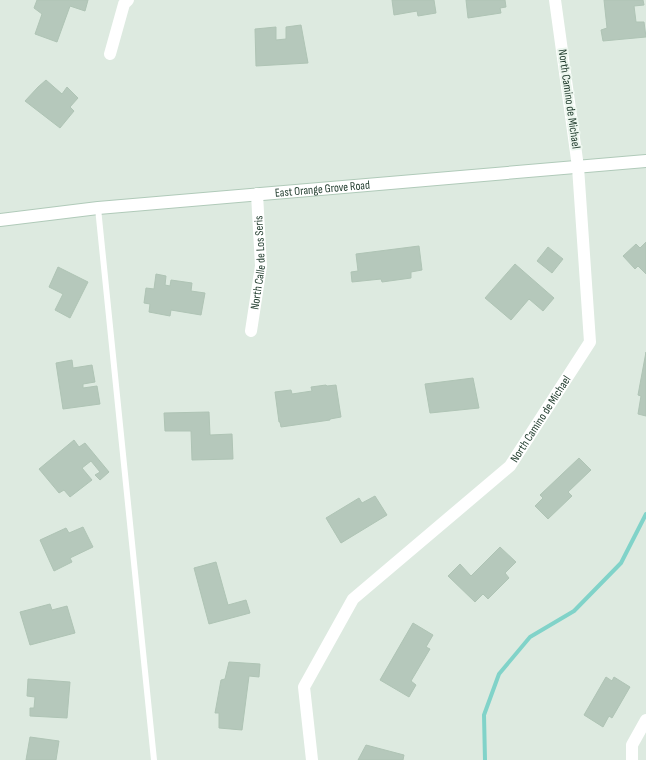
<svg xmlns="http://www.w3.org/2000/svg" width="646" height="760" font-family="'Sofia Sans Condensed',sans-serif">
<style>
.lines{fill:none;stroke-linecap:round;stroke-linejoin:round}
.stream{stroke:#81d3c9;stroke-width:4}
.building{fill:#b5c8bb;stroke:#afc4b5}
.secondary-casing{stroke:#b0cab9;stroke-width:14}
.lane{stroke:#fff;stroke-width:6}
.street{stroke:#fff;stroke-width:12}
.secondary{stroke:#fff;stroke-width:12}
.labels{text-anchor:middle;dominant-baseline:central;stroke-width:4;stroke-linejoin:round;paint-order:stroke}
.street-label{font-size:12px;fill:#1e3a2b;stroke:#edf7ef}
</style>
<rect width="100%" height="100%" fill="#ddeae0"/>
<g class="lines">
<polyline class="stream" points="485,760 484,715 499,674 530,637 574,611 621,563 646,514"/>
</g>
<g class="building">
<polygon points="37,0 88,0 85,11 70,6 57,42 35,34 42,14 34,8"/>
<polygon points="392,0 434,0 436,13 418,16 417,11 394,15"/>
<polygon points="466,0 505,0 506,7 500,8 501,13 468,18"/>
<polygon points="604,0 643,0 644,5 634,6 636,22 644,22 646,37 603,41 601,30 607,28"/>
<polygon points="301,25 308,63 256,66 255,29 276,27 276,40 286,39 286,27"/>
<polygon points="46,80 62,94 67,87 78,98 70,107 74,111 60,128 25,101 38,87"/>
<polygon points="646,242 646,274 638,266 635,269 623,256 636,244 640,248"/>
<polygon points="419,246 422,270 411,272 411,278 382,282 381,279 352,282 351,272 358,271 356,254"/>
<polygon points="548,247 563,259 552,273 537,261"/>
<polygon points="515,264 554,298 543,311 529,299 511,320 485,298"/>
<polygon points="58,267 88,282 70,318 55,310 63,294 49,287"/>
<polygon points="156,274 166,276 165,285 170,286 171,280 192,283 191,291 205,293 201,315 171,310 170,316 149,312 150,304 144,303 146,288 154,289"/>
<polygon points="646,352 646,416 638,414 641,396 638,395"/>
<polygon points="72,360 73,368 92,365 95,382 83,384 83,388 97,386 100,404 63,409 56,363"/>
<polygon points="473,378 479,408 430,413 425,384"/>
<polygon points="326,385 327,386 336,385 341,417 330,419 330,420 281,427 280,422 279,422 275,392 291,390 292,394 312,391 311,387"/>
<polygon points="209,412 210,435 232,434 233,459 192,460 191,431 165,431 164,413"/>
<polygon points="74,440 79,447 85,443 109,472 100,480 95,475 100,472 91,461 82,468 92,480 70,497 64,490 59,493 39,469"/>
<polygon points="579,458 591,470 568,492 572,496 548,519 535,506 543,498 540,495"/>
<polygon points="375,496 387,515 341,543 326,518 359,498 362,503"/>
<polygon points="83,527 93,547 70,558 72,562 54,571 40,540 66,528 69,533"/>
<polygon points="500,547 516,562 505,573 509,578 488,599 483,594 475,602 448,576 460,564 471,576"/>
<polygon points="216,562 228,605 246,600 250,613 209,624 194,568"/>
<polygon points="50,604 52,610 67,606 75,633 30,645 20,612"/>
<polygon points="413,623 433,635 426,647 430,649 411,681 416,685 409,697 380,680"/>
<polygon points="229,662 260,664 259,677 249,676 242,730 219,728 219,713 215,713 221,680 225,679"/>
<polygon points="606,677 612,681 614,677 630,687 612,718 609,716 603,727 584,715"/>
<polygon points="28,679 70,682 67,718 30,716 30,708 34,708 35,697 27,696"/>
<polygon points="30,737 59,741 56,760 26,760"/>
<polygon points="366,745 404,755 403,760 358,760"/>
</g>
<g class="lines">
<g class="secondary-casing">
<g id="secondary">
<path id="s3" d="M0 220 98 208 646 161"/>
</g>
</g>
<polyline class="lane" points="98,208 154,760"/>
<g class="street">
<polyline points="110,54 124,4 128,0"/>
<path id="s1" d="M251 331 261 266 257 194"/>
<path id="s2" d="M312 760 304 687 353 599 510 466 590 342 578 167 555 0"/>
<polyline points="632,760 632,745 646,720"/>
</g>
<use href="#secondary" class="secondary"/>
</g>
<g class="labels">
<g class="street-label">
<text transform="translate(569 99) rotate(82)">North Camino de Michael</text>
<text stroke="none"><textPath href="#s3" startOffset="324">East Orange Grove Road</textPath></text>
<text stroke="none"><textPath href="#s1" startOffset="69">North Calle de Los Seris</textPath></text>
<text stroke="none"><textPath href="#s2" startOffset="436">North Camino de Michael</textPath></text>
</g>
</g>
</svg>
